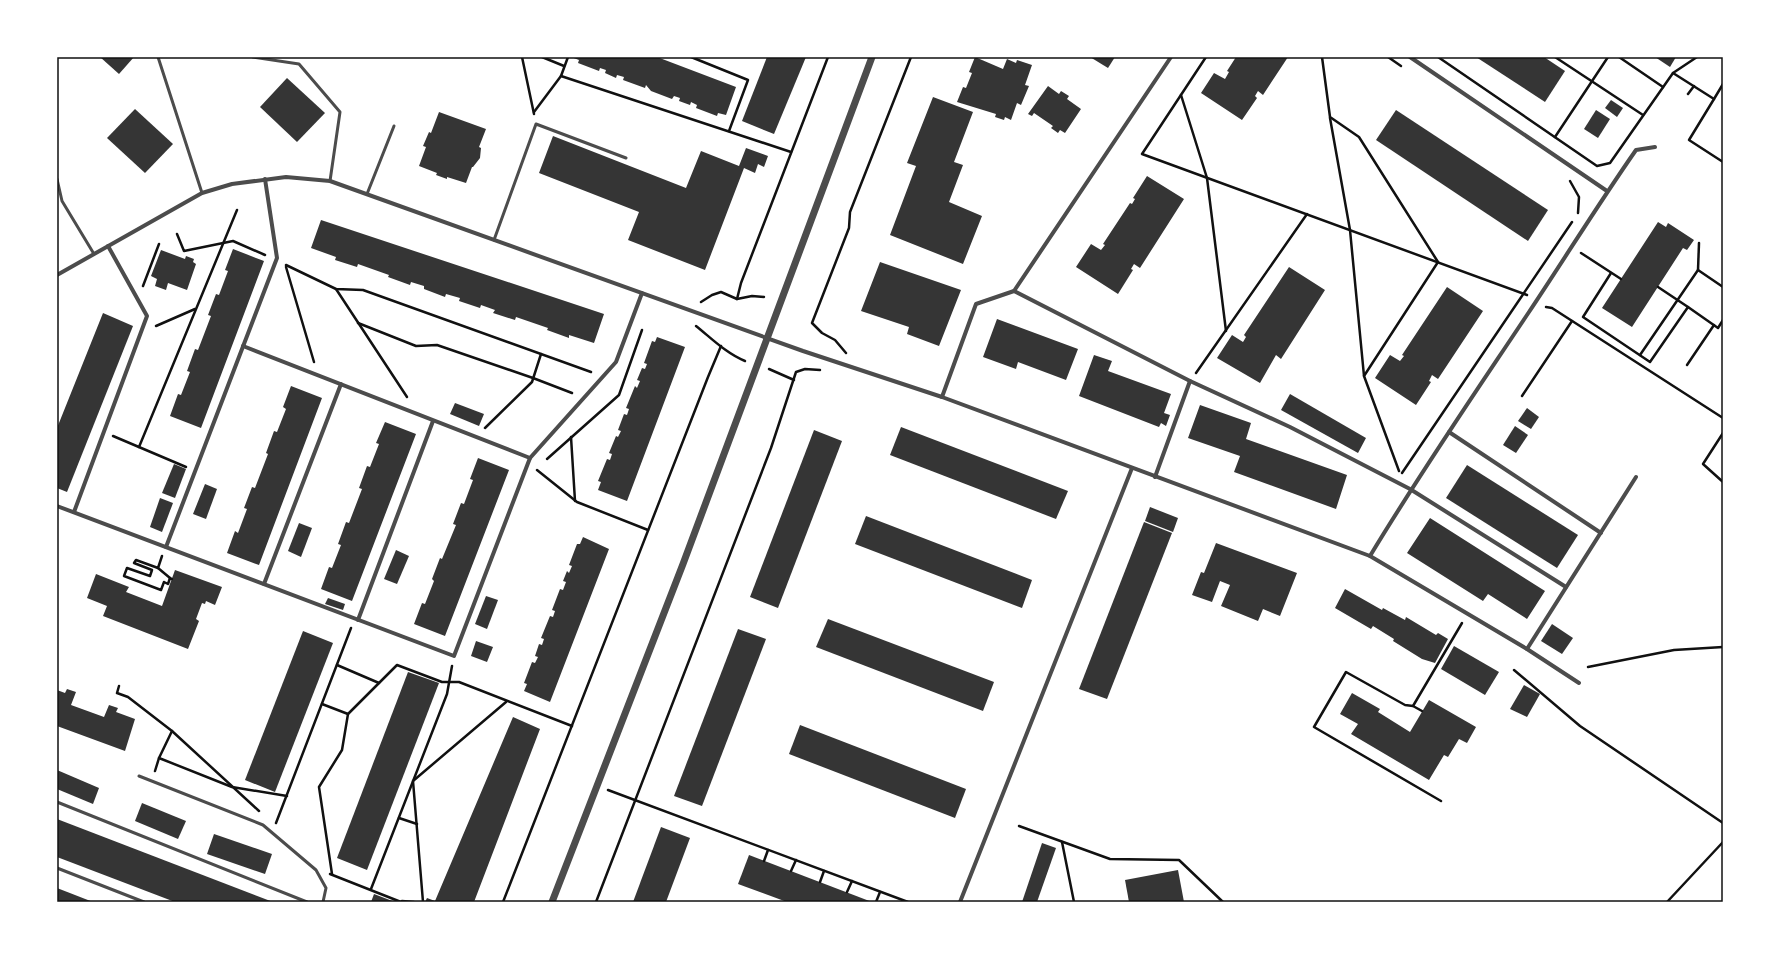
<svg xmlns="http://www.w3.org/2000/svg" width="1780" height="959" font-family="Quicksand,sans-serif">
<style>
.building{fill:#353535}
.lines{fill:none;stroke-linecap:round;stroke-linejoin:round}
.path{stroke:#111;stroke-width:2.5}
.service{stroke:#4c4c4c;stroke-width:3}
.minor{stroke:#4c4c4c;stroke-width:4}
.tertiary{stroke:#4c4c4c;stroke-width:7}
.neatline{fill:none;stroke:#111;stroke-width:1.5}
</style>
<rect width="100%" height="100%" fill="#fff"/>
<g class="building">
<polygon points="100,57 134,57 119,74"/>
<polygon points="571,57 657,57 736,87 726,115 718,113 717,116 696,108 697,105 691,102 690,105 679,101 680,98 674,96 672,99 651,91 646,85 645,88 623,80 624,77 617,75 616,78 605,73 606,70 600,68 599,71 578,63 579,60"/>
<polygon points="767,57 806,57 774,134 742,121"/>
<polygon points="975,57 1003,69 1007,59 1016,63 1017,60 1032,65 1025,85 1029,86 1021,105 1017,103 1011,120 1005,117 1004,120 995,117 996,114 957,102 963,87 966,88 972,73 969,72"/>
<polygon points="1090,57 1115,57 1108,68"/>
<polygon points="1236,57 1288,57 1263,95 1258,91 1255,96 1257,98 1242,120 1201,93 1214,73 1225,79 1229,72 1227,71"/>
<polygon points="1476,57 1544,57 1565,71 1545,102"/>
<polygon points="1655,57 1676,57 1670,67"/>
<polygon points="287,78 325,113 297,142 260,107"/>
<polygon points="1048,86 1059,94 1061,91 1069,96 1067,99 1081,109 1065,133 1060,130 1058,133 1051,128 1053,126 1034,113 1032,116 1028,114"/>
<polygon points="933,97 973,112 954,162 963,165 949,202 982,216 963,264 890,235 916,166 907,163"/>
<polygon points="1611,100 1623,108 1617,117 1605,108"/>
<polygon points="135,109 173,144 145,173 107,138"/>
<polygon points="1396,110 1548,210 1528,241 1376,140"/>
<polygon points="1596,110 1610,119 1598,138 1584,129"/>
<polygon points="439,112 486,129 479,147 481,148 480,158 473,167 472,167 466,183 447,177 447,179 436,175 437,173 419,166 426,147 423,146 429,132 431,133"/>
<polygon points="553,136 686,188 701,151 739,166 746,148 768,156 764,167 758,164 755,173 744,168 705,270 628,240 639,212 539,173"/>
<polygon points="1147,176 1184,199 1140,268 1134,264 1131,269 1133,270 1118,294 1076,267 1091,244 1101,250 1105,245 1103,244 1130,203 1132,204 1135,199 1133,198"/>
<polygon points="321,220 604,314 594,343 569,335 569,338 547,330 548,328 516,317 515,320 493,313 495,310 481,305 480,308 459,301 460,298 446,294 445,297 424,289 424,286 411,282 410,285 388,277 389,275 358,264 357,267 335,260 336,257 311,248"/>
<polygon points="1658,222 1666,227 1668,223 1694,240 1687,250 1683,248 1632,327 1602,308"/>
<polygon points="233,249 264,261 201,428 170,416 178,394 181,395 190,372 187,371 195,349 198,350 211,316 208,315 216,294 219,295 228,271 225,270"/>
<polygon points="161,250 185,259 186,256 194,259 193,262 196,264 187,290 168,283 166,290 155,286 157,279 151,276"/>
<polygon points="880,262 961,290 939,346 907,334 909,327 861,311"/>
<polygon points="1289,267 1325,290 1281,359 1276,355 1260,383 1217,358 1232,335 1243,342 1246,337 1244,335"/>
<polygon points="1447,287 1483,311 1438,379 1432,375 1429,381 1431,382 1416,405 1375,378 1390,355 1400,361 1404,356 1402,355"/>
<polygon points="103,313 133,326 67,492 57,488 57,428"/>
<polygon points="997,319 1078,349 1066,380 1018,362 1016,369 983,357"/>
<polygon points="657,337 685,347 627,501 598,490 601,482 598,481 607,459 610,460 612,454 609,453 616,436 618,437 621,431 618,430 624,414 627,415 629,409 626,408 635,386 637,388 640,381 637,380 642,368 645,369 647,364 644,363 652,341 655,342"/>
<polygon points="1094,355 1112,361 1108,371 1171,394 1164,413 1170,415 1166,426 1161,423 1159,427 1079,396"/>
<polygon points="291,386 322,398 259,565 227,553 235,531 238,533 247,509 244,508 252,487 255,488 268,454 266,453 274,431 277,432 286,409 283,407"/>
<polygon points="1290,394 1366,438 1358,453 1281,410"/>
<polygon points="455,403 484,414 479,426 450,414"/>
<polygon points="1200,405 1251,423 1246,439 1347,475 1336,509 1234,472 1240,456 1188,438"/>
<polygon points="1527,408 1539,417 1531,429 1518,421"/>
<polygon points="385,422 416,434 352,601 321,589 329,567 332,568 341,545 338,544 346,522 349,523 362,489 359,488 367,466 370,467 379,444 376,443"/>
<polygon points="1515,426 1528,435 1516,453 1503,445"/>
<polygon points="901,427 1068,491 1056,519 890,455"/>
<polygon points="814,430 842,441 778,608 750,597"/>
<polygon points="478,458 509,470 445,636 414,624 422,603 425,604 434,581 432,579 440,558 442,559 456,525 453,524 461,503 464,504 473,480 470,479"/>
<polygon points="174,464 186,469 175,498 162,493"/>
<polygon points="1467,465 1578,535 1557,568 1446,498"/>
<polygon points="205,484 217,489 206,519 193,514"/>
<polygon points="160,498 173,503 162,532 150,527"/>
<polygon points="1150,507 1178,518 1173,532 1145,521"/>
<polygon points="866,516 1032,580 1022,608 855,544"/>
<polygon points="1430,518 1545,591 1527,619 1488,594 1483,601 1407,553"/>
<polygon points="1144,522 1172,533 1107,699 1079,689"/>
<polygon points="299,523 312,528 301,557 288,551"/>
<polygon points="583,537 609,549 550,702 524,691 527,684 524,683 532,662 535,663 538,657 535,656 539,644 542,645 544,639 541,638 550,616 553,617 555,611 552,610 560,589 563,590 566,582 563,581 567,571 569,573 572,566 569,565 577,544 580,544"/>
<polygon points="1216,543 1297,573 1280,616 1263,609 1258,621 1221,606 1230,585 1220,581 1212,602 1192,595 1201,572 1204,573"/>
<polygon points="396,550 409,556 397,584 384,579"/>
<polygon points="175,570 222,587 215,605 206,601 205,604 202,603 196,619 199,621 188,649 103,616 107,606 87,598 96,574 129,587 126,592 162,606"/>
<polygon points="1345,589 1382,610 1383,608 1405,620 1406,617 1436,635 1438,633 1448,639 1435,663 1422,659 1393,641 1394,639 1373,626 1371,629 1335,608"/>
<polygon points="486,596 498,600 487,629 475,624"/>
<polygon points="328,598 345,604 343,610 325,604"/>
<polygon points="828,619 994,682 983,711 816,647"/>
<polygon points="1552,624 1573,638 1562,654 1541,641"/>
<polygon points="738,629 766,639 702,806 674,796"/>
<polygon points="303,631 333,643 275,792 245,780"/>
<polygon points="476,641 493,647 487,662 471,656"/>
<polygon points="1454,646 1499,672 1485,695 1441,669"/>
<polygon points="408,672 439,683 367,870 337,858"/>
<polygon points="1524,685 1540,694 1527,717 1510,709"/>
<polygon points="67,689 76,692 71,705 104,717 109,705 118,708 116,712 135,719 125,751 57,726 57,690 65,693"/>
<polygon points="1352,693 1380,709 1378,712 1410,732 1429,700 1476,727 1467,743 1459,739 1448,757 1444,755 1429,780 1351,734 1358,724 1340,714"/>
<polygon points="513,717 540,729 474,902 425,902 427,898 435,901"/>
<polygon points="800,725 966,789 955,818 789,754"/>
<polygon points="57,770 99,788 93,804 57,789"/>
<polygon points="142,803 186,821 178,839 135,821"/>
<polygon points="57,819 273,902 175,902 57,857"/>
<polygon points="661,827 690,838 666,902 633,902"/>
<polygon points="214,834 272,854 265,874 207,854"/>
<polygon points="1042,843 1056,848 1037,902 1022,902"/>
<polygon points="749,855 872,902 787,902 738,884"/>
<polygon points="1178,870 1184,902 1129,902 1125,880"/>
<polygon points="57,888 93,902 57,902"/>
<polygon points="374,894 395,902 371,902"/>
</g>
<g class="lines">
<g class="path">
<polyline points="522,57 534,114"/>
<polyline points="542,57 564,66"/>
<polyline points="691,57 748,80 729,131"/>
<polyline points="1206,57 1142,154 1527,295"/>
<polyline points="1322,57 1330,117 1359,137 1438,262 1364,376 1399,471"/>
<polyline points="1388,57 1401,66"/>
<polyline points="1438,57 1597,166 1610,163 1673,73 1697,57"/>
<polyline points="1555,57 1643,115"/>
<polyline points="1619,57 1663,87"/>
<polyline points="1673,73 1714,99 1689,140 1723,162"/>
<polyline points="561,76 791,152"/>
<polyline points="1688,94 1694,86"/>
<polyline points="1181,95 1207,178 1226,331"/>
<polyline points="1714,99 1723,84"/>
<polyline points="534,112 561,76 568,57"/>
<polyline points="1330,118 1350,230 1364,376"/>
<polyline points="1555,137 1608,57"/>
<polyline points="1570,181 1579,197 1578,213"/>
<polyline points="177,234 184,251 233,241 265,255"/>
<polyline points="1581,253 1621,279"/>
<polyline points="286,265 336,289 363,290 591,372"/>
<polyline points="286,267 314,362"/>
<polyline points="1698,270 1699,243"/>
<polyline points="1611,273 1583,317 1650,362 1688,307 1718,328 1723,320"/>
<polyline points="143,286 159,244"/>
<polyline points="1658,287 1688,307"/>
<polyline points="336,289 407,397"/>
<polyline points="737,299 741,283 828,57"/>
<polyline points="701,302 712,295 721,292 737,299 752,296 764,297"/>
<polyline points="1546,307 1552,308 1723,418"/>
<polyline points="358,323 416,346 437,345 533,378 572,393"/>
<polyline points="156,326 195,309"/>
<path d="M696 326C711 338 727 354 745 361"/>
<polyline points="846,353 835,340 822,333 812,323 849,228 850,212 911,57"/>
<polyline points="1640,355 1698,270 1723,287"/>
<polyline points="1687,365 1714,325"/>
<polyline points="769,369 794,380"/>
<polyline points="1196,373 1307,214"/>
<polyline points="1522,396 1572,321"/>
<polyline points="485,428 532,382 541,354"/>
<polyline points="1723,433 1703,464 1723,482"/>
<polyline points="113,436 186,467"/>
<polyline points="571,437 575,501"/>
<polyline points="139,447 237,210"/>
<polyline points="547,459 619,395 642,330"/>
<polyline points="537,470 577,502 648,530"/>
<polyline points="1402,473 1572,222"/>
<polyline points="162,556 158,568 136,560 134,563 152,570 150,576 127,568 124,576 161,590 164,582 168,584 170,578 172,579"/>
<polyline points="158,568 170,578"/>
<polyline points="337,665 379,683"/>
<polyline points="1588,667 1674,650 1723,647"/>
<polyline points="1514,670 1580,726 1723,823"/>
<polyline points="119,686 117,693 128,697 172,731 259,811"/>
<polyline points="322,704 348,714"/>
<polyline points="1413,706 1405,705 1346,672 1314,727 1441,801"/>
<polyline points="1422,711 1413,706 1462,623"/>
<polyline points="172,731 159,758 232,787 287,796"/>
<polyline points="155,771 159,758"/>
<polyline points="608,790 908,902"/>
<polyline points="399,818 417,824"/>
<polyline points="276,823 351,628"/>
<polyline points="1019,826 1110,859 1179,860 1223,902"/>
<polyline points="1062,842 1074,902"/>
<polyline points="764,861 768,850"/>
<polyline points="791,871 796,860"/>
<polyline points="330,874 401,902"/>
<polyline points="332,874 319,787 342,750 348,714 397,665 442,682 459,682 572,726"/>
<polyline points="820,882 824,871"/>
<polyline points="371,889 447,694 452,666"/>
<polyline points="847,892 852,881"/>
<polyline points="402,901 414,902"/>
<polyline points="423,902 413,781 506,702"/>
<polyline points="503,902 708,377 721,346"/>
<polyline points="596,902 771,448 796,372 805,369 820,370"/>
<polyline points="876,902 880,892"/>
<polyline points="1667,902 1723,842"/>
</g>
<g class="service">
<polyline points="158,57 202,193"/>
<polyline points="253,57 299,64 340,112 330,181"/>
<polyline points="57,179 62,201 94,254"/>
<polyline points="367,194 394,126"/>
<polyline points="494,240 536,124 626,158"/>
<polyline points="139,776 263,825 316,870 326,888 323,902"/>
<polyline points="57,802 307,902"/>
<polyline points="57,868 144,902"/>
</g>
<g class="minor">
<polyline points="1410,57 1607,191"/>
<polyline points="57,275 202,193 232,184 286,177 330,181 803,351 942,397 1370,556 1527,649 1579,683"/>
<polyline points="1014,291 1190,381"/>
<polyline points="243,346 530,458"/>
<polyline points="942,397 976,304 1014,291 1171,57"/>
<polyline points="1449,432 1601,533"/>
<polyline points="1155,477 1190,381 1290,427 1410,489 1566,587"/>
<polyline points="57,506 454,656 530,458 616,362 642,293"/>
<polyline points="74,512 147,316 108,246"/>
<polyline points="166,547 277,258 265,179"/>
<path d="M1370 556C1420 473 1475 393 1529 312 1565 258 1599 203 1636 150L1655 147"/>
<polyline points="264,584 341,384"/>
<polyline points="358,620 433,421"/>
<polyline points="1527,649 1636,477"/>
<polyline points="960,902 1132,468"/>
</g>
<polyline class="tertiary" points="552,902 683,564 872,57"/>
</g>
<rect width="1780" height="959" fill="none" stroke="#ffffff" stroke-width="116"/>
<rect x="58" y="58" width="1664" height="843" class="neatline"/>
</svg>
